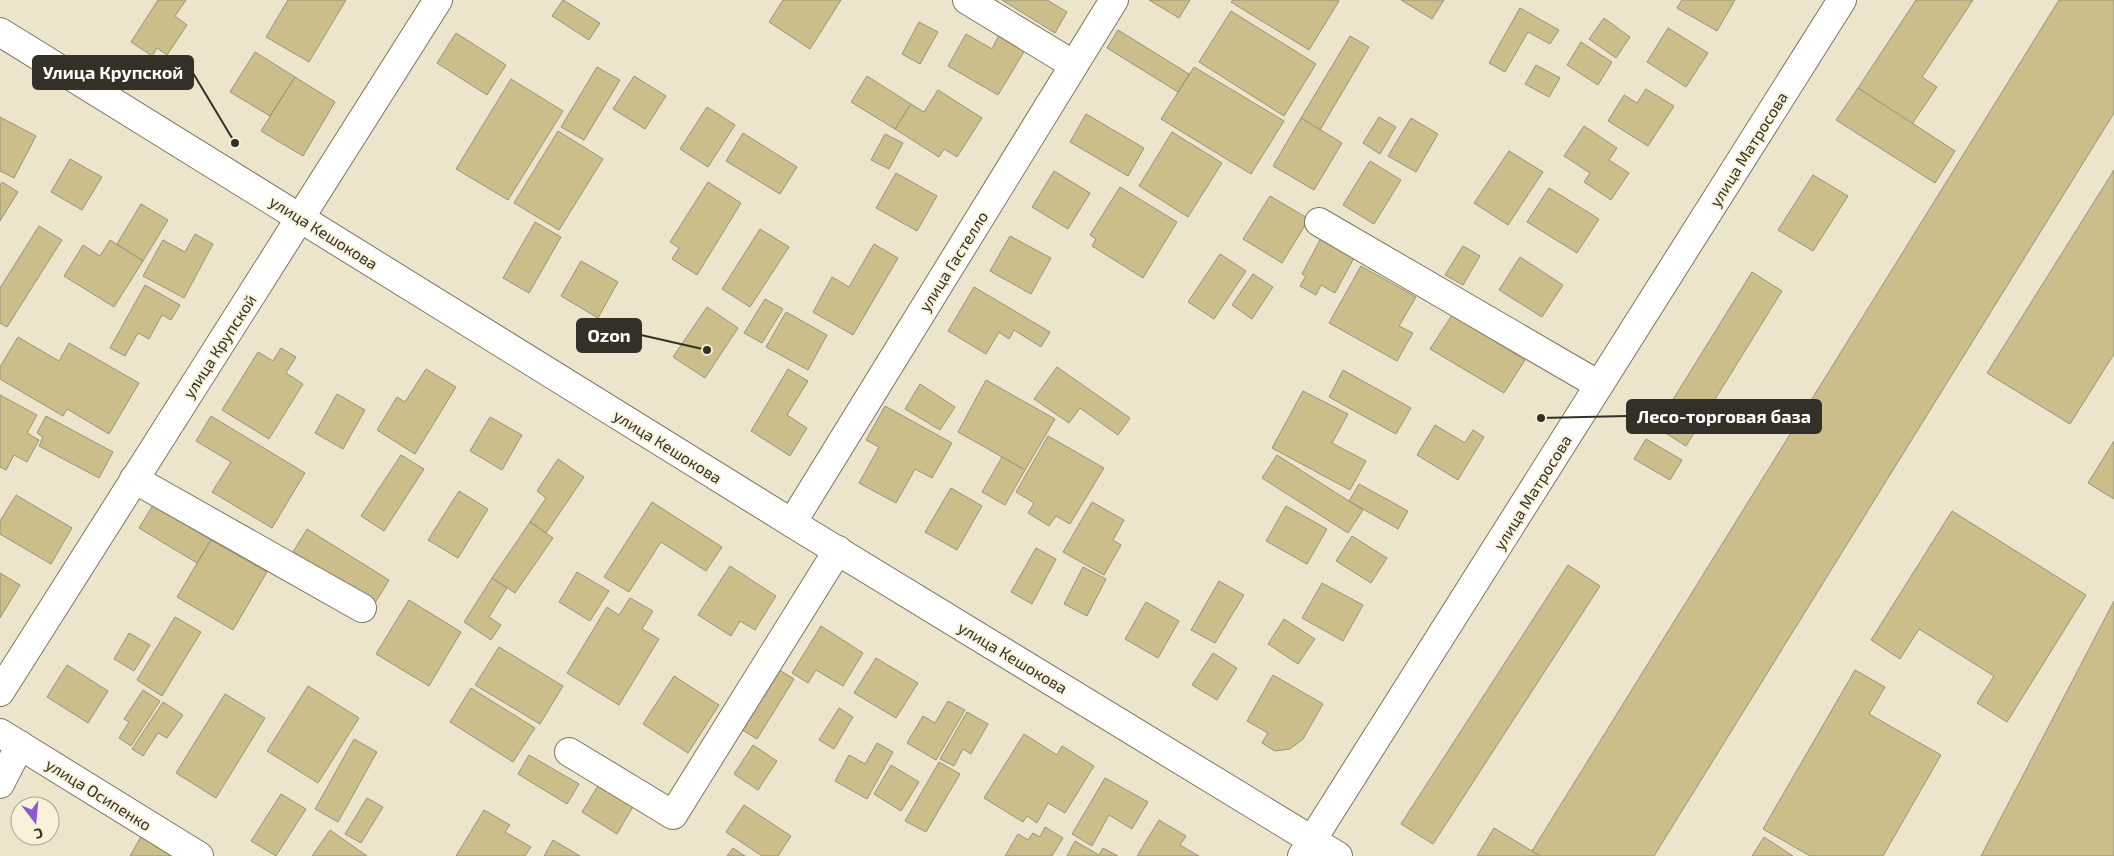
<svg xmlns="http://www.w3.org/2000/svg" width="2114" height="856" font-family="'Exo 2',sans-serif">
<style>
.building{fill:#cbbe8a;stroke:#99937b}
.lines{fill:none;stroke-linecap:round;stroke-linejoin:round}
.minor-casing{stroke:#7b765f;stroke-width:30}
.minor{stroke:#fff;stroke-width:28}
.labels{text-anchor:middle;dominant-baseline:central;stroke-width:4;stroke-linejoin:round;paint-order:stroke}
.street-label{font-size:16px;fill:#333127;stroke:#f9f2d9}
.leader{fill:none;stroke:#333127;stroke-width:2}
.callout-dot{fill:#333127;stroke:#f9f2d9;stroke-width:2}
.callout{fill:#333127;stroke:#333127;stroke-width:2}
.callout-label{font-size:18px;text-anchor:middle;font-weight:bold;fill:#fff}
</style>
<rect width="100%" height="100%" fill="#ece5cc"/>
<g class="building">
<polygon points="158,0 186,0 175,16 187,25 167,55 157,48 152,56 131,42"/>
<polygon points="288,0 346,0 309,62 266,37"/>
<polygon points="563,0 600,23 589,40 552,16"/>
<polygon points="783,0 841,0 810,49 769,22"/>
<polygon points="1002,0 1047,0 1067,12 1055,33"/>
<polygon points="1149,0 1190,0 1179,18"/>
<polygon points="1233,0 1337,0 1339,1 1309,50 1231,2"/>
<polygon points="1401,0 1444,0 1432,19"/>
<polygon points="1682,0 1735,0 1717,31 1677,8"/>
<polygon points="1916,0 1973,0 1922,77 1937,87 1912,124 1858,88"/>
<polygon points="2059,0 2114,0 2114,113 1654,856 1540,856 1532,851"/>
<polygon points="1520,8 1559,30 1550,44 1528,32 1505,72 1489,63"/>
<polygon points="1231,11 1316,64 1284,116 1199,62"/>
<polygon points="1604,18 1630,37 1616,58 1589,39"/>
<polygon points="919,22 938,32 920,64 902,54"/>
<polygon points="1668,28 1708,53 1686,87 1647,62"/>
<polygon points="1118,30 1189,74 1178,92 1107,48"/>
<polygon points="456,33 506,65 487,95 437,63"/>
<polygon points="966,34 992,49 999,35 1025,50 998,95 948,66"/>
<polygon points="1350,36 1369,47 1320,130 1301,118"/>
<polygon points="1581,42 1612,62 1598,85 1567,65"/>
<polygon points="255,52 295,77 270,116 230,92"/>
<polygon points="1536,65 1560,78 1549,97 1525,84"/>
<polygon points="597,67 620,80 584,140 561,127"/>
<polygon points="1194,67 1284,121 1251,174 1161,119"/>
<polygon points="634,76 666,96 645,129 613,109"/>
<polygon points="867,76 911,104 895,129 851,102"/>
<polygon points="295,77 335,102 303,156 261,131"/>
<polygon points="511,79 563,111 508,200 456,169"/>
<polygon points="1858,88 1955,151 1935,183 1836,120"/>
<polygon points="1646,89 1674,106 1648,146 1608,121 1624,95 1637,103"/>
<polygon points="938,90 982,118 957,157 944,149 939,157 895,129 911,104 924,112"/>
<polygon points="707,107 735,125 708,167 680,149"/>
<polygon points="1086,114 1144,148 1128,176 1070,142"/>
<polygon points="0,117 36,136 14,178 0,171"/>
<polygon points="1379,117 1396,127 1380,154 1363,143"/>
<polygon points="1301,118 1342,143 1314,190 1273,166"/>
<polygon points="1411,118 1438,134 1416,172 1388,156"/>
<polygon points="1584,126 1617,148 1609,160 1629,173 1611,200 1584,182 1590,173 1564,156"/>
<polygon points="558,131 603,159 559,230 514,203"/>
<polygon points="1172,132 1222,163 1188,217 1139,186"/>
<polygon points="743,133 797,167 780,194 726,161"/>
<polygon points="885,134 903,143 889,169 871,160"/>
<polygon points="1509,151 1543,172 1508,225 1474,203"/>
<polygon points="70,159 102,177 82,210 51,192"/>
<polygon points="1370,161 1401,180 1374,224 1343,205"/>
<polygon points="2114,170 2114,354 2070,424 1987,373"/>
<polygon points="1054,171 1090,193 1068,229 1032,207"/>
<polygon points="896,173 937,196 917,231 876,208"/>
<polygon points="1813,175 1848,196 1813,251 1778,230"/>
<polygon points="2,182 18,192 0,221 0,185"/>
<polygon points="708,182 741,203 697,275 672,259 679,248 670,242"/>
<polygon points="1120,187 1177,222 1143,278 1092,246 1096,239 1090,235"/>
<polygon points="1549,188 1599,219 1577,253 1527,222"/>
<polygon points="1270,196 1309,219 1282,263 1243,239"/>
<polygon points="141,204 168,220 143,261 117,244"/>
<polygon points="535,222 561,237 529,293 503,278"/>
<polygon points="39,226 62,240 7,327 0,323 0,288"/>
<polygon points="760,229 789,247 750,307 722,289"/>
<polygon points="195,234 213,244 184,298 143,276 163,240 185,252"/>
<polygon points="1010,236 1051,258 1031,294 990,271"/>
<polygon points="1321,238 1355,256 1335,293 1321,285 1316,295 1300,286 1306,276 1302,274"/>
<polygon points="110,240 143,261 114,307 64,276 83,245 100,256"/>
<polygon points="874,244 898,258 853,335 813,312 832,277 849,287"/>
<polygon points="1463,246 1480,256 1463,285 1445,275"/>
<polygon points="1220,254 1246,271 1214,319 1188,302"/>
<polygon points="1520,257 1563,285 1542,317 1499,290"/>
<polygon points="581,261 618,282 598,318 561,296"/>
<polygon points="1361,266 1416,297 1399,326 1413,333 1397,361 1329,323"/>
<polygon points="1752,272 1782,291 1686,446 1656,427"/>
<polygon points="1253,274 1273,287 1252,319 1232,305"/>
<polygon points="145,285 180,305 171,320 162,315 149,339 138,333 125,356 110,348"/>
<polygon points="974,287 1050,332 1041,347 1014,330 1009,339 999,332 986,354 948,331"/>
<polygon points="765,299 783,309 762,343 744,333"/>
<polygon points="707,307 738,328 705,378 673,357"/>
<polygon points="786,312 827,335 808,370 766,347"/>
<polygon points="1452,315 1525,360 1504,393 1430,349"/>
<polygon points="18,337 59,361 69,343 139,383 109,434 67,409 63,416 0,379 0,367"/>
<polygon points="281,348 296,357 286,373 303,384 269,439 222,410 258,352 273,361"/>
<polygon points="1057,367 1130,418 1118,435 1080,408 1069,423 1034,399"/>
<polygon points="426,369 456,387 415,454 377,430 397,397 405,402"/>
<polygon points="788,369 808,381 787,415 807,428 790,456 751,431"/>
<polygon points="1343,370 1411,408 1396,434 1329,397"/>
<polygon points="986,380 1055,419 1025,470 958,432"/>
<polygon points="920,384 955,407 940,430 905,409"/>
<polygon points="1303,391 1348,414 1332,443 1366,461 1350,490 1272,448"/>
<polygon points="337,394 365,410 343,449 315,433"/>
<polygon points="0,395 37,415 27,433 39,440 27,462 14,455 6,470 0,467"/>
<polygon points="885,406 952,443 932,478 915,469 896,503 859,483 879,447 866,440"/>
<polygon points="46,416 113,452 99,478 39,446 43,437 37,433"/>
<polygon points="211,416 305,473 272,528 212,492 231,462 196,441"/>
<polygon points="490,417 522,435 502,470 470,451"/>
<polygon points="1435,425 1465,443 1473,430 1484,437 1458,480 1417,455"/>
<polygon points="1048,436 1104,468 1070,524 1056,516 1049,526 1028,513 1034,503 1016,492"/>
<polygon points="1646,439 1682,460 1670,480 1634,459"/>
<polygon points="2114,441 2114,499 2088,483"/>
<polygon points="401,455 424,469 384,531 361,516"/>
<polygon points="1277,455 1363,510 1348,533 1262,478"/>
<polygon points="1002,457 1025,470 1005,505 982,492"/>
<polygon points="558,459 584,477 546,533 530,522 546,498 537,491"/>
<polygon points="1359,484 1408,511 1398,529 1349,501"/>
<polygon points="951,488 982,506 957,550 925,532"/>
<polygon points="459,491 488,509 458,558 428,540"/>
<polygon points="16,495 72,528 51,564 0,534 0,521"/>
<polygon points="652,502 722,547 706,571 661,542 629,592 604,577"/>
<polygon points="1092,502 1124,520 1113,540 1121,545 1104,575 1063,552"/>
<polygon points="153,505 211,540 197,563 139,528"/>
<polygon points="1286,506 1327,529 1307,564 1266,541"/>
<polygon points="1952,511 2086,595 2007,722 1977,703 1994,676 1919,629 1900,659 1871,640"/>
<polygon points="530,522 553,538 515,593 492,578"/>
<polygon points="307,529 389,580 375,603 293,552"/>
<polygon points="1352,536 1387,558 1371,583 1336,561"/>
<polygon points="211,540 267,572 233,630 177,597"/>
<polygon points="1036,548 1056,559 1032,604 1011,592"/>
<polygon points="1568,565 1600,586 1433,844 1401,824"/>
<polygon points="730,566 776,596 755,630 740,621 731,636 698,615"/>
<polygon points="1083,567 1106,579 1087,616 1064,604"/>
<polygon points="577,572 609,591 590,621 559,602"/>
<polygon points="0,573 20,585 0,618"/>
<polygon points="492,578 507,588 489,617 501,625 491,640 464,622"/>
<polygon points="1219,581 1244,595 1215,643 1191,630"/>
<polygon points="1322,583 1363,605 1343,641 1302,618"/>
<polygon points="630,598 653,611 642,629 659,639 619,705 567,673 607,607 619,615"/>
<polygon points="409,600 461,632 429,686 376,654"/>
<polygon points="2114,601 2114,856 1981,856"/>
<polygon points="1146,602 1179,621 1158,658 1125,639"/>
<polygon points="175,617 201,632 162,696 137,680"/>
<polygon points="1284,619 1315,639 1298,664 1268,644"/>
<polygon points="821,626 863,653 843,686 816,670 808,683 792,673"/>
<polygon points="129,633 150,645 134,671 114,659"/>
<polygon points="499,647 563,686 540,724 475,685"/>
<polygon points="1213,653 1237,668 1217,700 1192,685"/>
<polygon points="876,658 918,683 896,718 854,693"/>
<polygon points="67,665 108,691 88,723 47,697"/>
<polygon points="773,666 794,679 757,739 736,726"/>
<polygon points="1855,670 1885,687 1869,714 1941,755 1883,856 1810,856 1763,829"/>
<polygon points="1273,675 1323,704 1303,739 1290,749 1275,751 1262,743 1268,733 1247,721"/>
<polygon points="674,676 719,705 688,753 643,724"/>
<polygon points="308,686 359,718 318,783 267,751"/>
<polygon points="471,688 535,728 513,762 450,722"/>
<polygon points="143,690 160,701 131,746 119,738 129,722 124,719"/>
<polygon points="225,694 265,718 216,798 176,773"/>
<polygon points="948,701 965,710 936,760 907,743 923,716 935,723"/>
<polygon points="163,702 183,715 167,738 158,733 143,756 132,749"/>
<polygon points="839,708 853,717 834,749 819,740"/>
<polygon points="967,712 988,724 971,754 963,749 954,766 940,759"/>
<polygon points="1024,734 1057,755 1062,746 1094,766 1065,813 1048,803 1037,823 1027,816 1023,822 984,798"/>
<polygon points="354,739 377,752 338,822 315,809"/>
<polygon points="877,743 893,752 867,799 835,781 849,755 865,764"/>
<polygon points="753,745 777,761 758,790 734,774"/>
<polygon points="529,755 579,784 567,804 518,774"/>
<polygon points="939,762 960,774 926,832 905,821"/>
<polygon points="891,765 919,782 901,811 874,794"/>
<polygon points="1105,778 1148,802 1132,829 1109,815 1092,846 1072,834"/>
<polygon points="602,779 637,800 617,834 582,812"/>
<polygon points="281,794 306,809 276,856 251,841"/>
<polygon points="367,798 383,807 361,843 345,834"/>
<polygon points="744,805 791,836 778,856 762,856 726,832"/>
<polygon points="484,810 510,825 505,832 531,847 525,856 456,856"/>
<polygon points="1159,820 1186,836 1180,845 1199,856 1137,856"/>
<polygon points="1045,827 1063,838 1052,856 1005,856 1018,834 1028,840 1033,833 1040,837"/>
<polygon points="1494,828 1532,851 1540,856 1477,856"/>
<polygon points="330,830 367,856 312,856"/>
<polygon points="142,835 179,856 130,856"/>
<polygon points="1764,837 1793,856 1752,856"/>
<polygon points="553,840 580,856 544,856"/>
<polygon points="1075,841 1099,855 1103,848 1118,856 1067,856"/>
<polygon points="733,848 745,856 727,856"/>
</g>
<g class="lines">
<g class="minor-casing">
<g id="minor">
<polyline points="967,0 1074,65"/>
<polyline points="0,32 792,523 1338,856"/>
<polyline points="1319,222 1599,385"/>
<polyline points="134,479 362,608"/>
<polyline points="792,523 1114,0"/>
<polyline points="0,692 438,0"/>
<polyline points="0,733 199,856"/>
<polyline points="569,752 673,815 838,550"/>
<polyline points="0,784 20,745"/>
<polyline points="1302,856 1842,0"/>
</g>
</g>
<use href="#minor" class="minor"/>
</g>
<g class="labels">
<g class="street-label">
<text transform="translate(1748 149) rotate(-58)">улица Матросова</text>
<text transform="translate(324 232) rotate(32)">улица Кешокова</text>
<text transform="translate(953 261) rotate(-58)">улица Гастелло</text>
<text transform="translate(219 346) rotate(-57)">улица Крупской</text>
<text transform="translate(668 446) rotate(32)">улица Кешокова</text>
<text transform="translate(1532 492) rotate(-58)">улица Матросова</text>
<text transform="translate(1013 657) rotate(31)">улица Кешокова</text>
<text transform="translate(99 794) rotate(32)">улица Осипенко</text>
</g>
</g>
<path class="leader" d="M235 143L193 73M707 350L641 335M1541 418L1627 416"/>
<g class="callout-dot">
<circle cx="235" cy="143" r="5"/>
<circle cx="707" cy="350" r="5"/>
<circle cx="1541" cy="418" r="5"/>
</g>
<g class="callout">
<rect x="33" y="56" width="160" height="33" rx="5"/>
<rect x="577" y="319" width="64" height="33" rx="5"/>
<rect x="1627" y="400" width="194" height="33" rx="5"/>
</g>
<g class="callout-label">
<text x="113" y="79">Улица Крупской</text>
<text x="609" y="342">Ozon</text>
<text x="1724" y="423">Лесо-торговая база</text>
</g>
<g transform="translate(35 821) rotate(164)"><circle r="24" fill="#f9f2d9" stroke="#aaa592"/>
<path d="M0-4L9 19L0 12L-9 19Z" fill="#8b5ad3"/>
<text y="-8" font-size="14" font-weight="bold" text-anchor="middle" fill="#333127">С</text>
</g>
</svg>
